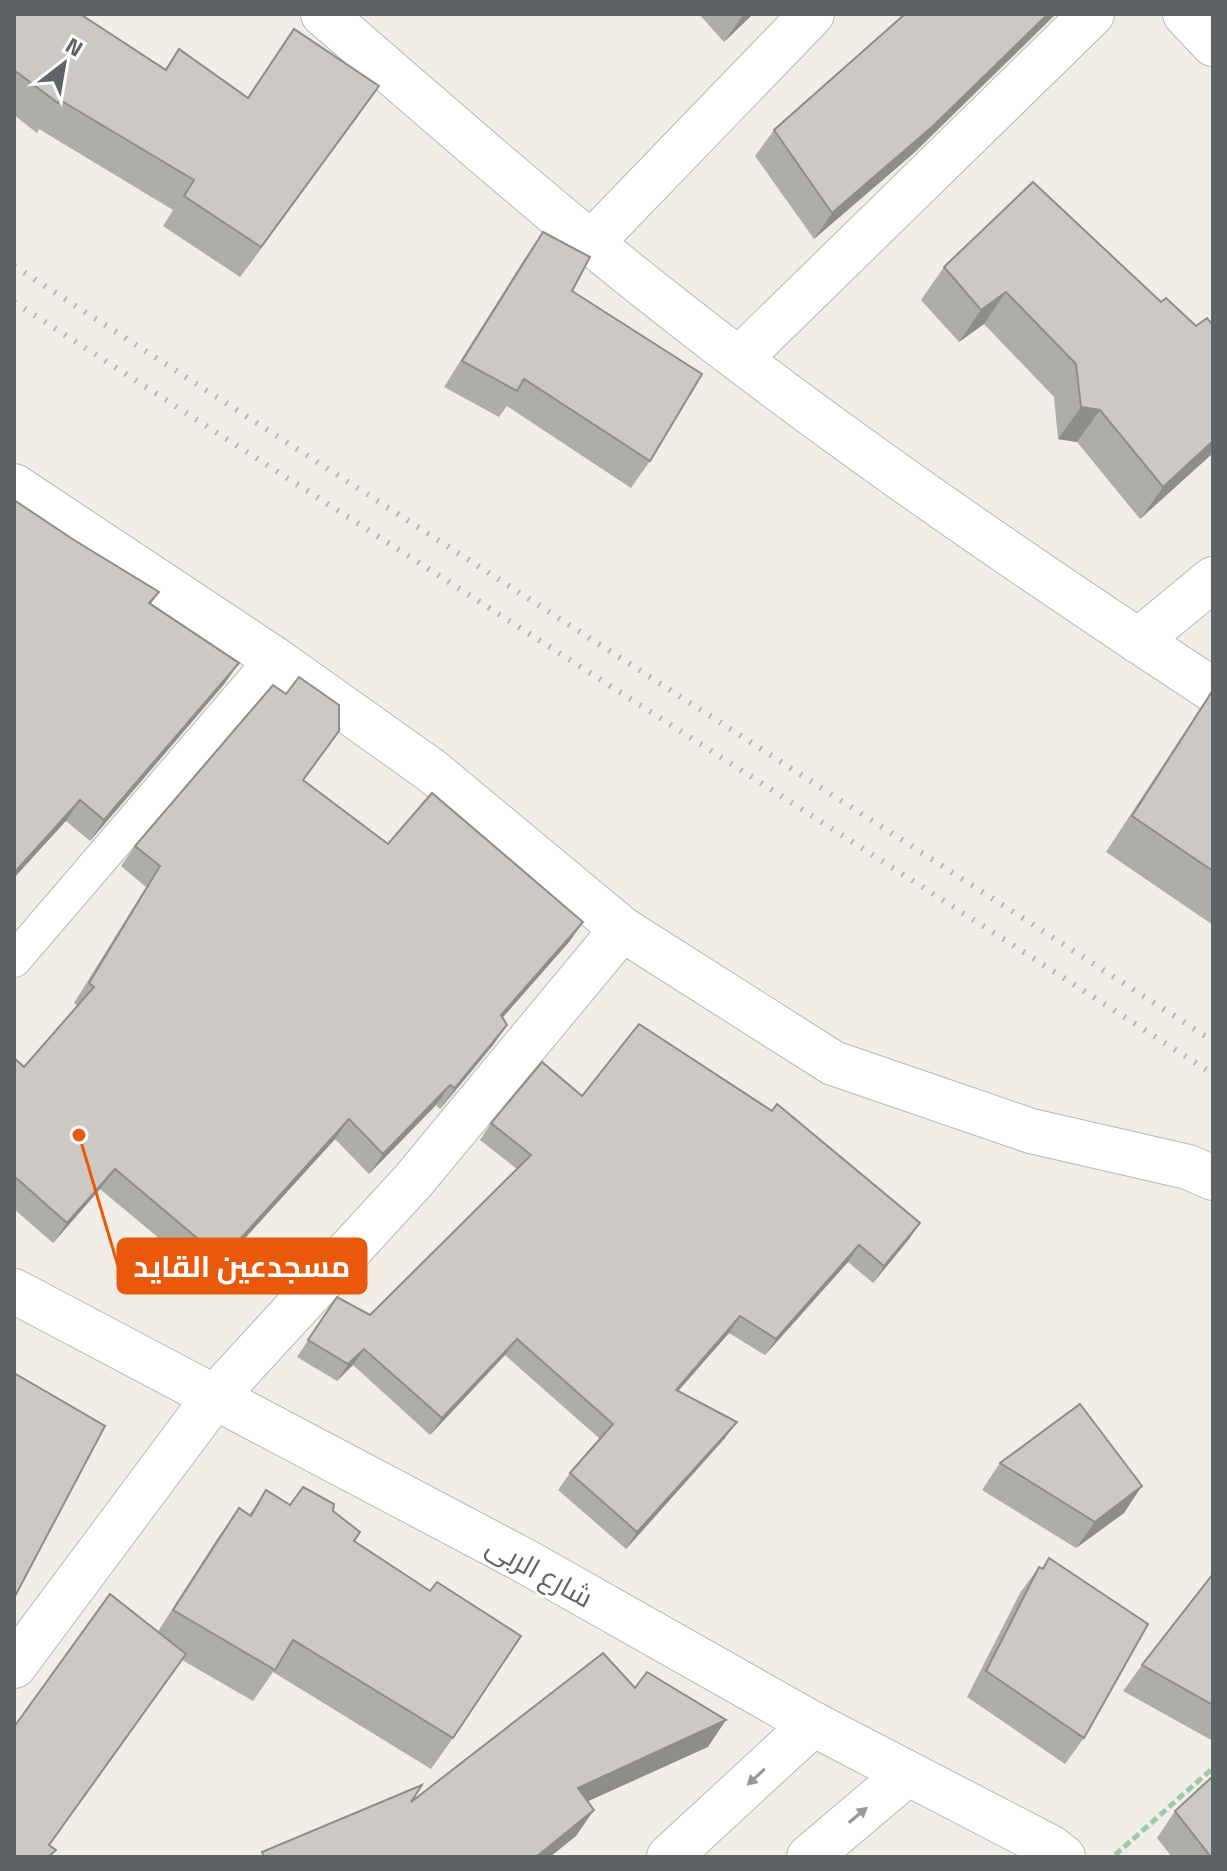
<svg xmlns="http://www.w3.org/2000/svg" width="1227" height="1871" font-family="'Titillium Web',Cairo,sans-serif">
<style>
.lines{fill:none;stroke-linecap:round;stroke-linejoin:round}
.service-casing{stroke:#b4b8bb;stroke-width:36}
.minor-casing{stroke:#b4b8bb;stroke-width:46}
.path{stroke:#9dc9a6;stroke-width:5;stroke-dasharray:8 4;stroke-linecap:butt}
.service{stroke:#fff;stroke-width:34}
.minor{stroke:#fff;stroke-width:44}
.rail{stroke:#b5b6b7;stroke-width:6;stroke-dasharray:2 10;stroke-linecap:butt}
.wall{fill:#afada9}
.shaded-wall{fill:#8f8d89}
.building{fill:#ccc9c4;stroke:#8f8d89;stroke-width:2}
.oneway{fill:#969a9c}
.labels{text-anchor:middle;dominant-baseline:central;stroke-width:6;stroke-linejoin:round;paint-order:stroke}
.street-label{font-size:28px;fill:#5e6367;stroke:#fff}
.leader{fill:none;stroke:#e8590c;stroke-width:3}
.callout-dot{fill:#e8590c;stroke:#fff;stroke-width:3}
.callout{fill:#e8590c;stroke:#e8590c;stroke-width:3}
.callout-label{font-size:30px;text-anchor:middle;font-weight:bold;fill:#fff}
</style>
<rect width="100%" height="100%" fill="#f0eee7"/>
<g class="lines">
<g class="service-casing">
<polyline id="service" points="14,960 273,658"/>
</g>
<g class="minor-casing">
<g id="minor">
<path d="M323 14C412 90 499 168 590 242 787 404 1000 550 1213 690"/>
<polyline points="1185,14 1213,44"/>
<polyline points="591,243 812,14"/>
<polyline points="740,358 1092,14"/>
<polyline points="14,486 273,658 432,771 622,929 833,1063 1031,1131 1188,1167 1213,1178"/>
<polyline points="1138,641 1213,579"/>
<polyline points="14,1291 523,1560 813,1724 1050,1847 1063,1857"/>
<polyline points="14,1666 213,1399 413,1181 622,929"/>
<polyline points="669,1857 813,1724"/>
<polyline points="809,1857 907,1774"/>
</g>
</g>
<polyline class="path" points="1115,1855 1213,1768"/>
<use href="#service" class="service"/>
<use href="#minor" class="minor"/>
<g class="rail">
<polyline points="14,266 1213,1041"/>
<polyline points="14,302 1213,1074"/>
</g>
</g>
<g class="wall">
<polygon points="14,14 165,69 179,49 247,98 294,29 358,116 240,277 163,226 173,210 39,129 37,133 14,115"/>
<polygon points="699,14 753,14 724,42"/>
<polygon points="774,130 915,152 814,239 755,156"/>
<polygon points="543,232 650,461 631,488 507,406 499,417 444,387 525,258"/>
<polygon points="944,267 1161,302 1196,326 1213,325 1213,453 1140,519 1077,442 1058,439 1054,397 984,324 959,342 921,300"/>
<polygon points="74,540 159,592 151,604 225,683 90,841 66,821"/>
<polygon points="1213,689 1213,925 1106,852"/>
<polygon points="304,780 388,844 583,922 569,942 503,1017 507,1025 493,1045 440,1109 436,1105 369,1174 335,1139 208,1279 100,1189 53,1243 14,1209 14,1058 24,1067 78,1006 74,1003 146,887 121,866 135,846"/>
<polygon points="582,1096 920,1223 909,1239 873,1283 848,1262 765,1355 729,1333 678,1391 725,1438 626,1549 558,1490 570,1473 600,1439 505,1355 430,1435 353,1365 337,1381 297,1357 337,1297 370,1315 517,1169 480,1140 491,1123"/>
<polygon points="1000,1463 1124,1513 1076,1548 982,1490"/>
<polygon points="266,1490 290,1505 333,1511 354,1541 453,1738 431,1769 273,1672 253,1701 182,1660 49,1845 14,1857 217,1539 239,1508 249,1515"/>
<polygon points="1049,1558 1084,1738 1065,1764 967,1697 1020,1593 1039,1567 1042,1568"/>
<polygon points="1213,1574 1213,1741 1123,1691 1142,1665"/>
<polygon points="1175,1811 1213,1857 1172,1857 1157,1838"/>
</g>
<g class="shaded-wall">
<polygon points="744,14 753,14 724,42"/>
<polygon points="1048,14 1056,14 915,152 814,239 832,213"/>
<polygon points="379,86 358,116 240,277 261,247"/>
<polygon points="1006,292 984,324 959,342 981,310"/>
<polygon points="1081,407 1100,410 1077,442 1058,439"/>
<polygon points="1213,441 1213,453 1140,519 1163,487"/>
<polygon points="239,663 225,683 90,841 104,820"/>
<polygon points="80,800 66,821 14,878 14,873"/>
<polygon points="583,922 569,942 487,1035 501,1015"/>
<polygon points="507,1025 493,1045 440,1109 455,1088"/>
<polygon points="450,1085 436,1105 369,1174 383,1154"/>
<polygon points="349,1119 335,1139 208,1279 222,1259"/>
<polygon points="115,1169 100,1189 53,1243 67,1223"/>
<polygon points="920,1223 909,1239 873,1283 884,1266"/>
<polygon points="859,1245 848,1262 765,1355 776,1339"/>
<polygon points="740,1316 729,1333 665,1406 676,1390"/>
<polygon points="517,1339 505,1355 430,1435 442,1418"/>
<polygon points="364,1349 353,1365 337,1381 348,1364"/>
<polygon points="737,1422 725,1438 626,1549 637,1532"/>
<polygon points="1142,1486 1124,1513 1076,1548 1095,1522"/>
<polygon points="726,1720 708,1747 560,1814 578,1788"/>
<polygon points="594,1810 576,1836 550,1857 536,1857"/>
</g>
<g class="building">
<polygon points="14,14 80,14 166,70 179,49 248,98 294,29 379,86 261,247 184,196 194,180 60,100 58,103 14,70"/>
<polygon points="905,14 1048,14 933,126 832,213 774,130"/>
<polygon points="1033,182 1161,302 1166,298 1196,326 1207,318 1213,325 1213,441 1163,487 1100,410 1081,407 1076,364 1006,292 981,310 944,267"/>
<polygon points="543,232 590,257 572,291 702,374 650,461 524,379 517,391 462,361"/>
<polygon points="14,500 74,540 159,592 149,603 239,663 104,820 80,800 14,873"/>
<polygon points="299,677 339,705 339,731 303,780 388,844 432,793 583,922 501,1015 507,1025 455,1088 450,1085 383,1154 349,1119 222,1259 115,1169 67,1223 14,1176 14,1058 24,1067 94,987 89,983 160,866 135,846 273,685 286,694"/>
<polygon points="1213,690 1213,871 1132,816"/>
<polygon points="639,1024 772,1111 777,1104 920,1223 884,1266 859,1245 776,1339 740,1316 676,1390 737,1422 637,1532 570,1473 613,1424 517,1339 442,1418 364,1349 348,1364 308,1340 337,1297 370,1315 531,1155 491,1123 542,1062 582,1096"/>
<polygon points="14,1373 105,1426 14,1598"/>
<polygon points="1080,1404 1142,1486 1095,1522 1000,1463"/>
<polygon points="303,1487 334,1504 333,1511 360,1532 354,1541 430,1591 437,1582 521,1636 453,1738 293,1640 275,1670 173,1610 239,1508 251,1516 266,1490 290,1505"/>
<polygon points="1049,1558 1148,1624 1084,1738 986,1671 1039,1567 1043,1569"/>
<polygon points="1213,1574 1213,1705 1142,1665"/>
<polygon points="110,1594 186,1654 49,1845 56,1850 48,1857 14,1857 14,1727"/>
<polygon points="603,1653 635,1688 647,1672 726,1720 578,1788 594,1810 536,1857 264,1857 262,1852 422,1785 411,1802"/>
<polygon points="1213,1776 1213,1857 1211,1857 1175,1811"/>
</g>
<defs><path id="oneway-solid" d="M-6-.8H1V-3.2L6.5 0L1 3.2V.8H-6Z" transform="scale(2)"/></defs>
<g class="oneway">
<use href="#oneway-solid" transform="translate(756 1777) rotate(137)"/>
<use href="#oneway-solid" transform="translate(858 1815) rotate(-40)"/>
</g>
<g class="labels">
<g class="street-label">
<text transform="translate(540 1571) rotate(29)">شارع الربى</text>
</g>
</g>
<path class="leader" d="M79 1135L118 1266"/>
<circle class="callout-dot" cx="79" cy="1135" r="8"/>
<rect class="callout" x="118" y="1239" width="248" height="54" rx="8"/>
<g class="callout-label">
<text x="242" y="1277">مسجدعين القايد</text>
</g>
<rect width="1227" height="1871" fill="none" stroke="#5e6367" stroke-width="32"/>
<g transform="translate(64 64) rotate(31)" stroke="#ffffff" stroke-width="6" paint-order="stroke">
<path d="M0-6L14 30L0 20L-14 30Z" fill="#5e6367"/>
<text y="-12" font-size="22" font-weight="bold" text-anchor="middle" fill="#5e6367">N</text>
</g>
</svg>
